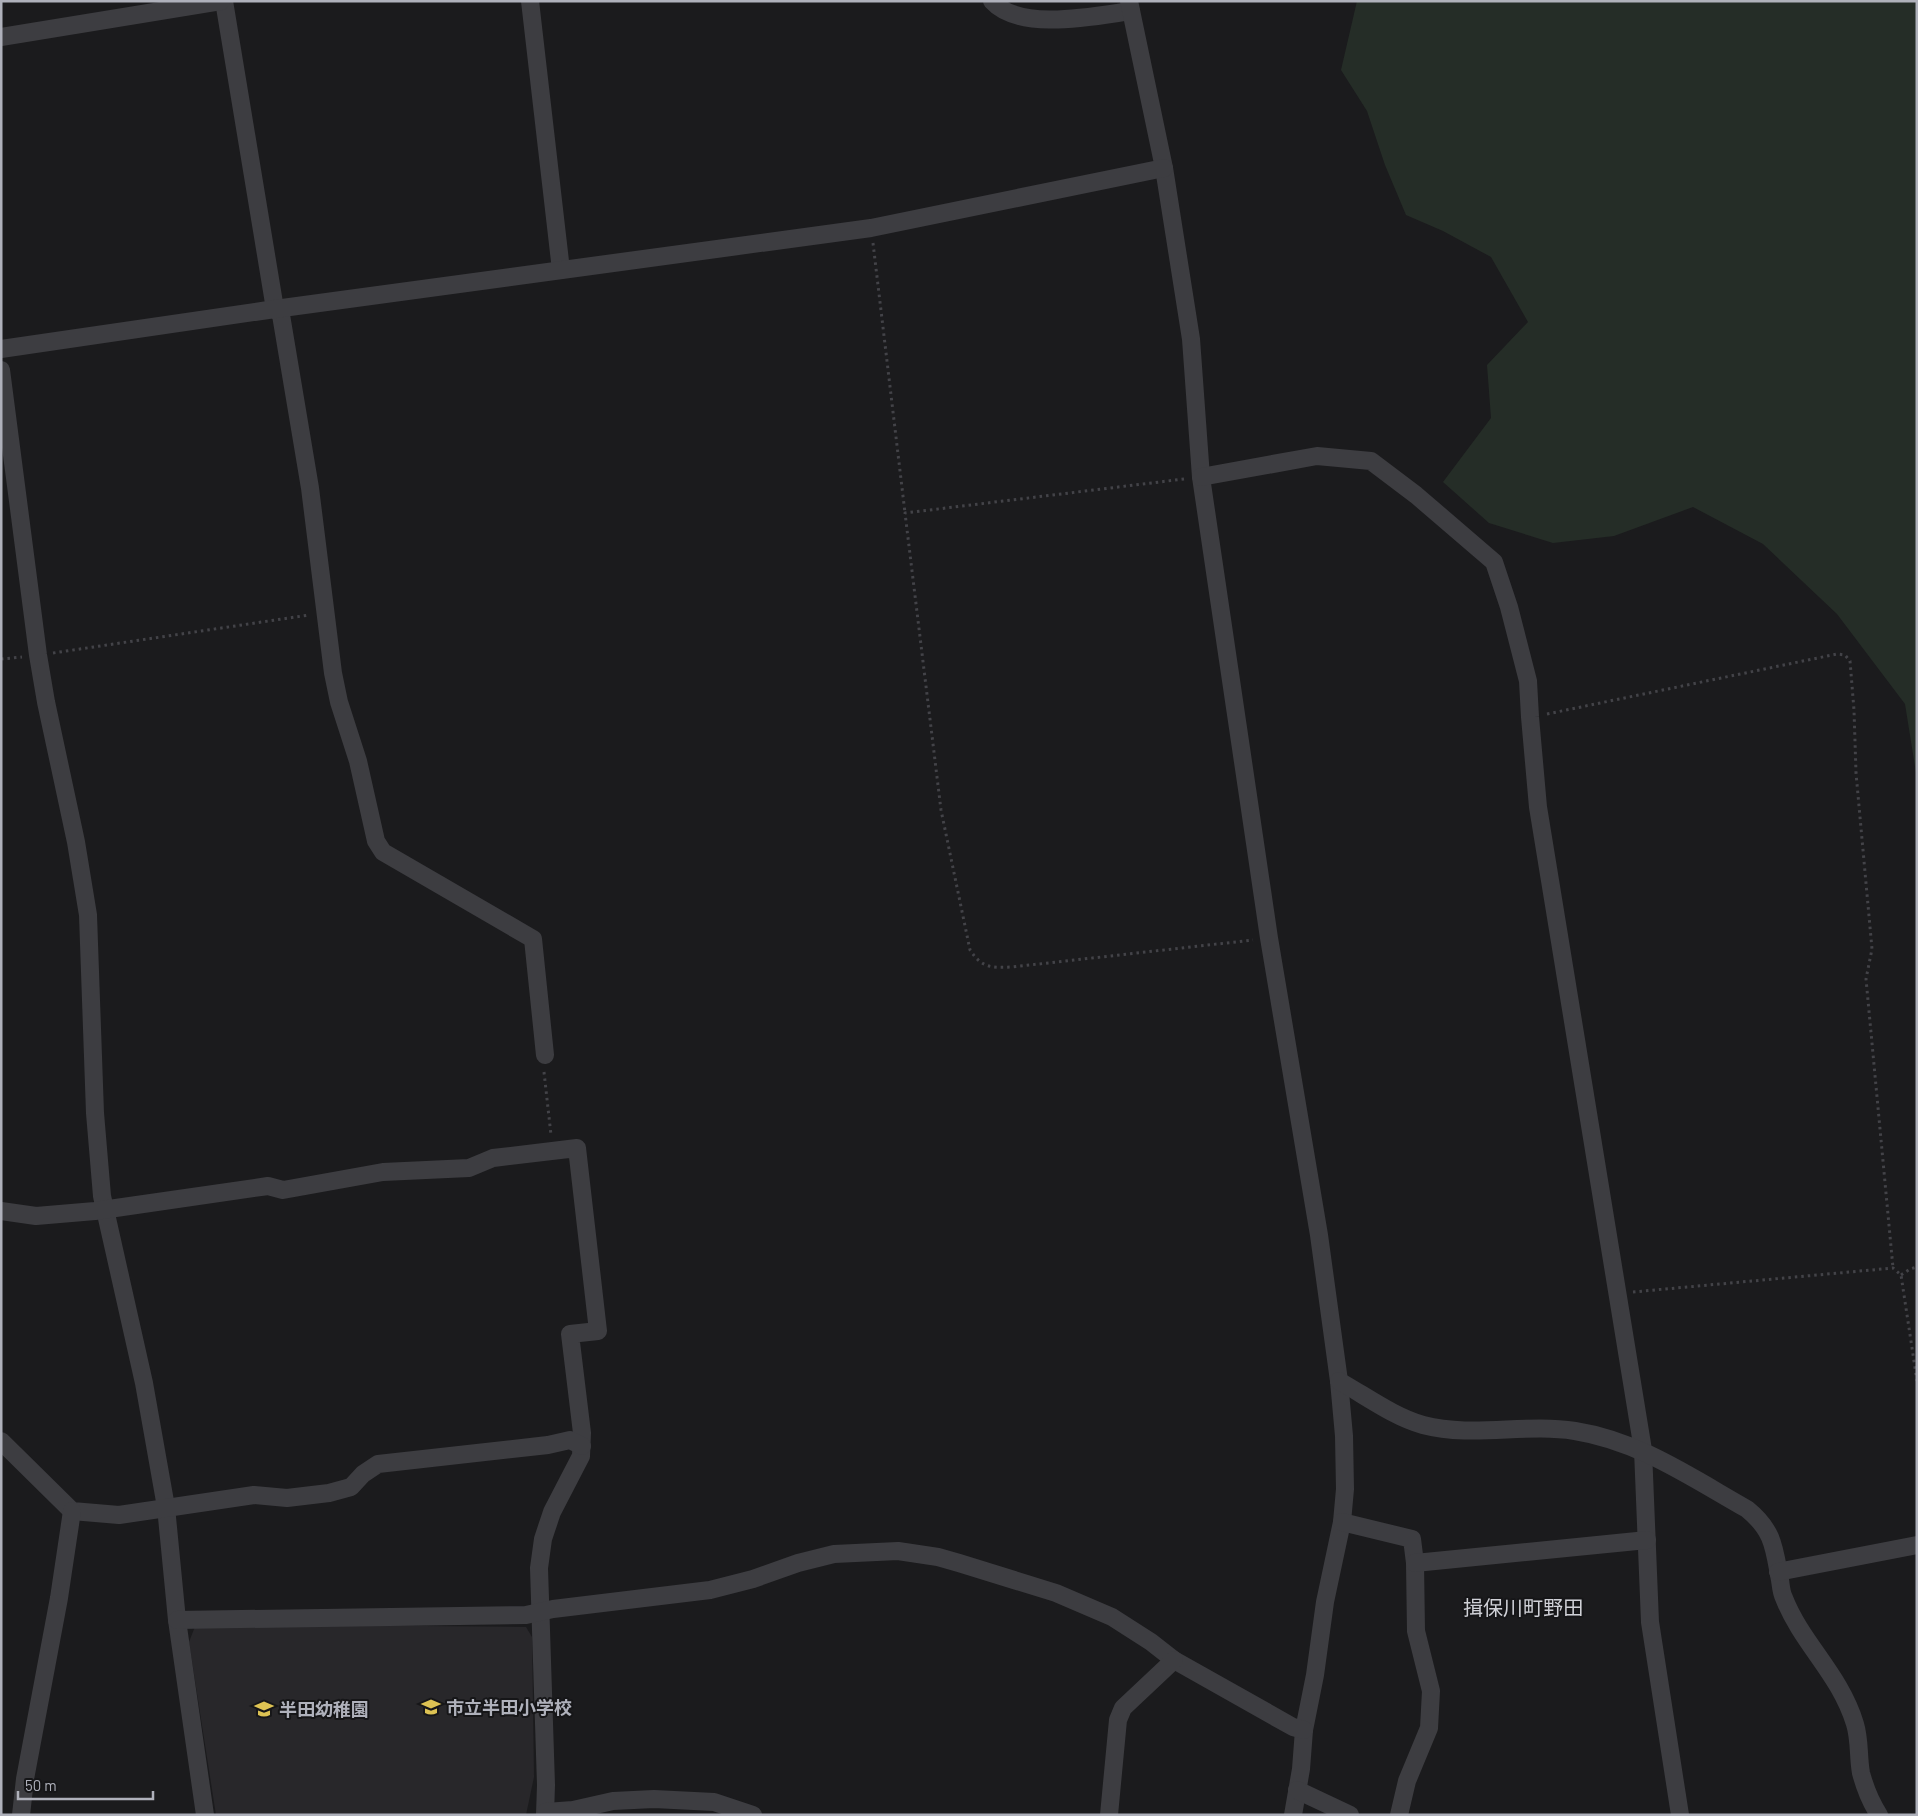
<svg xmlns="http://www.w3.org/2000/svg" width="1918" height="1816" font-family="Barlow,'Noto Sans JP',sans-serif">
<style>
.built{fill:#28272a}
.green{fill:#252d27}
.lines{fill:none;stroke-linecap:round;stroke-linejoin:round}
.path{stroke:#434348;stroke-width:3;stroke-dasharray:2.5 4;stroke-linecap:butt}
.street{stroke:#3d3d41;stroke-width:18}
.labels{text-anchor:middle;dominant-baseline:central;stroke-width:4;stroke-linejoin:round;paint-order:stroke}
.poi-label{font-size:18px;font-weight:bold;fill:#afb1bb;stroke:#161618;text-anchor:start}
.quarter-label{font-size:20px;fill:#d0d1d7;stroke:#161618}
</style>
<rect width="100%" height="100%" fill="#1b1b1d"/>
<polygon class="built" points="196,1624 526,1627 532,1637 534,1777 526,1815 216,1815 189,1642"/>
<polygon class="green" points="1357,1 1917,1 1917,779 1905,704 1837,614 1763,544 1693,507 1614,536 1553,543 1489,523 1443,482 1491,418 1487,365 1528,322 1491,257 1443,231 1406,215 1385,165 1367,111 1341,70"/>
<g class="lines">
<g class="path">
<polyline points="873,243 905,513"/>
<path d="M1184 479 905 513 941 810 970 950C982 968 991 968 1012 967L1253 940"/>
<polyline points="53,653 309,615"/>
<polyline points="1,659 22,657"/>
<polyline points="1547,714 1837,654 1845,655 1850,661 1854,710 1856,773 1872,949 1866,979 1893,1268"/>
<polyline points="544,1072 551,1135"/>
<polyline points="1901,1275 1910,1269 1917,1267"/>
<polyline points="1633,1292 1893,1268 1901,1275 1917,1381"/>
</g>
<g class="street">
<polyline points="224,1 275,309 281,315 310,488 333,673 339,702 358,761 376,841 383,852 533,939 545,1055"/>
<polyline points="530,1 561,270"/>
<path d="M992 1C1020 32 1095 16 1131 11"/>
<polyline points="1129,1 1164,168 1191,339 1201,477 1269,938 1319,1235 1339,1381 1344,1436 1345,1489 1342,1522 1325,1602 1315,1675 1304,1730 1301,1769 1293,1815"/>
<polyline points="1,37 221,1"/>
<polyline points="1,349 275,309 871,228 1164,168"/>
<polyline points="1,370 38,655 46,702 76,842 88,915 95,1113 102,1196 144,1383 166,1507 177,1620 205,1815"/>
<polyline points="1201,477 1317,456 1371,461 1416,495 1494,562 1509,607 1528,681 1530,717 1538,807 1643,1450 1650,1622 1680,1815"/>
<polyline points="1,1211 36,1216 95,1211 268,1186 283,1190 383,1172 469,1168 493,1158 577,1148 598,1331 570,1334 582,1433 581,1456 552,1512 543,1539 539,1568 546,1785 545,1815"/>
<path d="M1339 1381C1366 1396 1394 1417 1423 1425 1473 1438 1525 1423 1575 1431 1639 1441 1692 1478 1747 1509 1774 1531 1774 1548 1780 1580 1781 1586 1781 1592 1784 1598 1802 1644 1840 1674 1855 1724 1860 1740 1858 1757 1861 1773 1865 1788 1870 1801 1879 1815"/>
<polyline points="1,1441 72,1511 119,1515 254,1495 287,1498 329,1493 351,1487 363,1474 378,1464 548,1445 570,1440 582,1446"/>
<polyline points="1342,1522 1412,1539 1415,1563 1416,1631 1431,1691 1429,1728 1407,1781 1399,1815"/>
<polyline points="1415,1563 1647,1540"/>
<polyline points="1778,1572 1917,1545"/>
<polyline points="177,1620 526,1615 553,1609 710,1590 753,1579 798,1563 834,1554 898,1551 938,1557 959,1563 1056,1593 1112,1617 1151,1642 1174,1660 1293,1727 1304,1730"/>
<polyline points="1297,1790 1350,1815"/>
<polyline points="546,1812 573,1810 613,1801 654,1799 714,1802 753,1815"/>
<polyline points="21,1815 25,1779 59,1598 72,1511"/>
<polyline points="1109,1815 1118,1720 1123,1708 1174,1660"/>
</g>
</g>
<defs>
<g id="school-bare" transform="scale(1.5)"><path d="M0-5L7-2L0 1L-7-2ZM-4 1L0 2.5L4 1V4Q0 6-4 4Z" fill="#ddc253" stroke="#161618" stroke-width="2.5" paint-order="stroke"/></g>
</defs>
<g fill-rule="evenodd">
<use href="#school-bare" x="431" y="1707"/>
<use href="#school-bare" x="264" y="1709"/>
</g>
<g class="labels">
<g class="poi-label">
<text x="446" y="1707">市立半田小学校</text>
<text x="279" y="1709">半田幼稚園</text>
</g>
<g class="quarter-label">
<text x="1523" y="1607">揖保川町野田</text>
</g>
</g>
<rect width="1918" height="1816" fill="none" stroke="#afb1bb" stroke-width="5"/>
<path d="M18 1791v8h135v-8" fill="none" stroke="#afb1bb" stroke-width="2.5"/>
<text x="25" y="1791" font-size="15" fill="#afb1bb" stroke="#161618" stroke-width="4" paint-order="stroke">50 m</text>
</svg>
